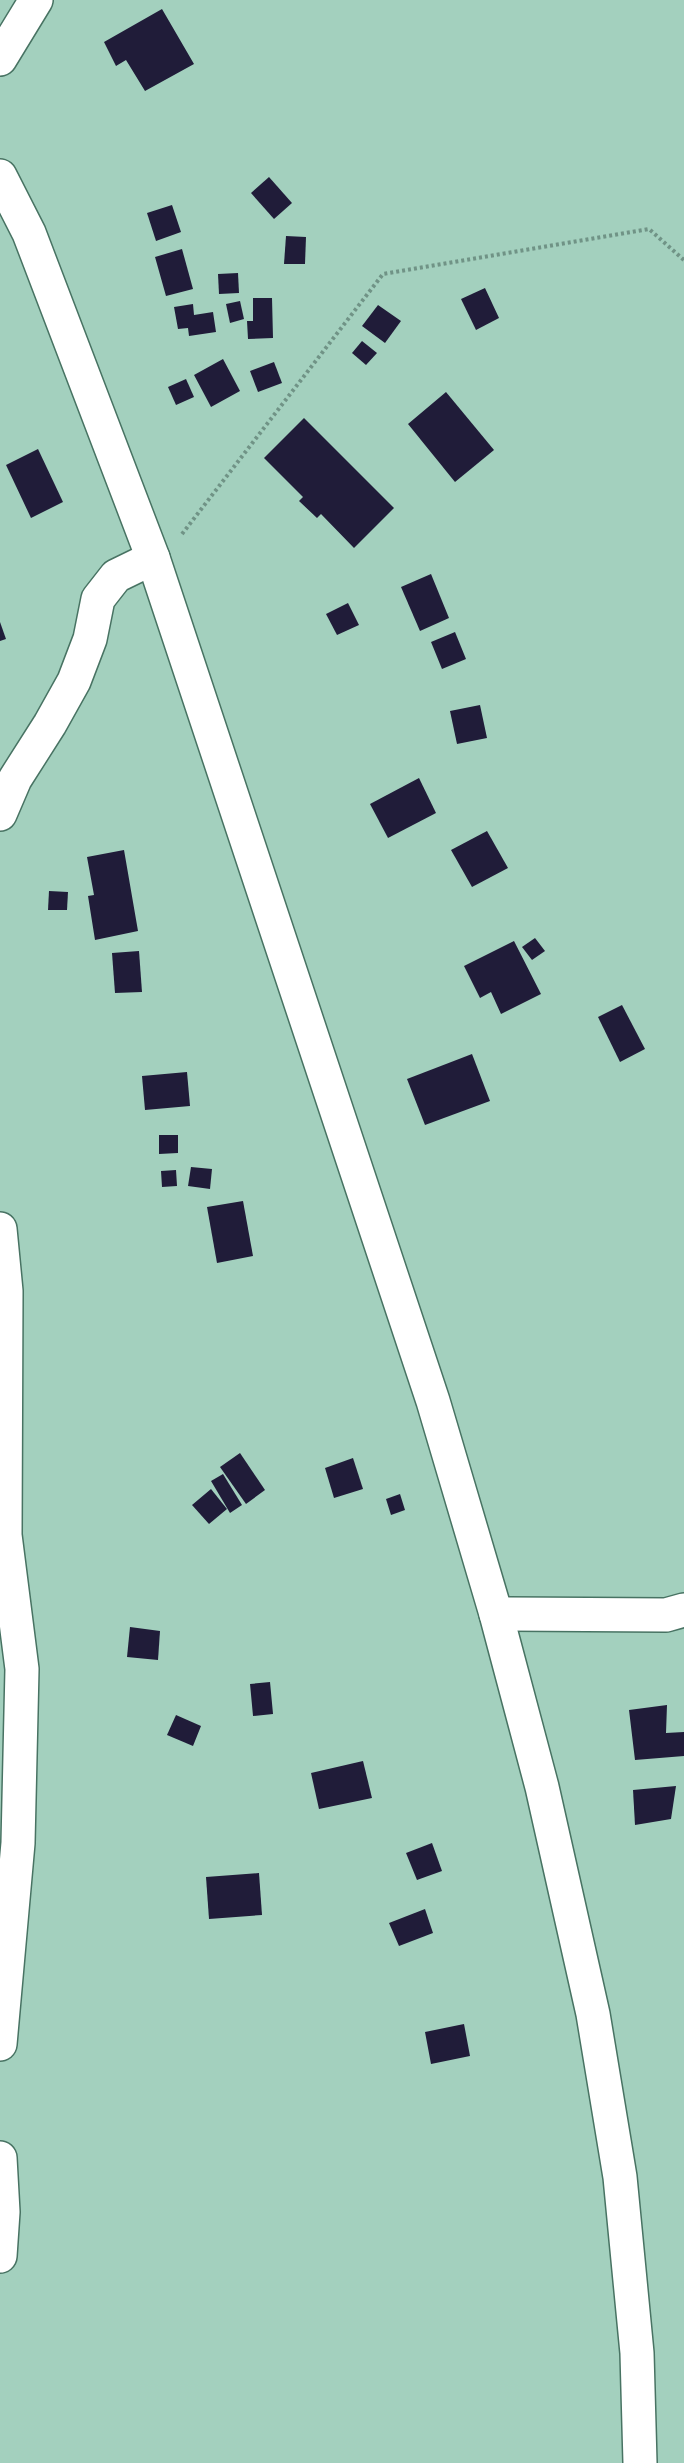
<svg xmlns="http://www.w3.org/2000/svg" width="684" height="2463" font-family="'Work Sans',sans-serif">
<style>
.building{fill:#201c39}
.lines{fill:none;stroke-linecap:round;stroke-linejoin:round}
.minor-casing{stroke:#487363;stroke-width:36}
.major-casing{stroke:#487363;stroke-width:36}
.path{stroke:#709386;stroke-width:4;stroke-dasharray:3 3;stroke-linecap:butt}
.minor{stroke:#fff;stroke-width:33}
.major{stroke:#fff;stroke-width:33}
</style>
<rect width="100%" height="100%" fill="#a3d0be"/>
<g class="building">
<polygon points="162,9 194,64 145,91 126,60 116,66 104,42"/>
<polygon points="269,177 292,203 274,219 251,193"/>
<polygon points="172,205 181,232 156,241 147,213"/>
<polygon points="286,236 306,237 305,264 284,264"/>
<polygon points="182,249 193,289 166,296 155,257"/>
<polygon points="238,273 239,293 219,294 218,274"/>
<polygon points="485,288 499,318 476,330 461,299"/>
<polygon points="253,298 272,298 273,338 248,339 247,321 253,321"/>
<polygon points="240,301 244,319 230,323 226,304"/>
<polygon points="193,304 194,315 213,312 216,332 189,336 188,328 178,329 174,307"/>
<polygon points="378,305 401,321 385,343 362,326"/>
<polygon points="362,341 377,353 366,365 352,353"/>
<polygon points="223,359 240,391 211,407 194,375"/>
<polygon points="274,362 282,383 258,392 250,371"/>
<polygon points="186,379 194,397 176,405 168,387"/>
<polygon points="446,392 494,450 455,482 408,424"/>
<polygon points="304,418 394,508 354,548 321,514 317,518 299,501 303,497 264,458"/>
<polygon points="38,449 63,502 31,518 6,465"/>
<polygon points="431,574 449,618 420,631 401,587"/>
<polygon points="348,603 359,625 337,635 326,614"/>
<polygon points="0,622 6,639 0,641"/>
<polygon points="455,632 466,659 442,669 431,642"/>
<polygon points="480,705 487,738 457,744 450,711"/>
<polygon points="419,778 436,813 388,838 370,804"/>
<polygon points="487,831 508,868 472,887 451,850"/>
<polygon points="124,850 138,931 95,940 88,896 94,895 87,857"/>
<polygon points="49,891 68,892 67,910 48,910"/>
<polygon points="535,938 545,951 532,960 522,947"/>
<polygon points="514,941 541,994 501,1014 491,992 480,998 464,966"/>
<polygon points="139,951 142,992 115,993 112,953"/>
<polygon points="622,1005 645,1049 620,1062 598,1017"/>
<polygon points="472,1054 490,1101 425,1125 407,1079"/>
<polygon points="187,1072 190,1106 145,1110 142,1076"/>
<polygon points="159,1135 178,1135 178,1153 159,1154"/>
<polygon points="191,1167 212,1169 210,1189 188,1186"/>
<polygon points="176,1170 177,1186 162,1187 161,1171"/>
<polygon points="243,1201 253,1256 217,1263 207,1207"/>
<polygon points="240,1453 265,1490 246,1504 220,1467"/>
<polygon points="353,1458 363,1489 334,1498 325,1468"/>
<polygon points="223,1474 242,1505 230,1513 211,1481"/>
<polygon points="211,1489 227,1509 209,1524 192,1505"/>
<polygon points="400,1494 405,1510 391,1515 386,1499"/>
<polygon points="130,1627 160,1631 158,1660 127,1657"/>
<polygon points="270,1682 273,1714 253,1716 250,1684"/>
<polygon points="667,1705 666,1733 684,1732 684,1756 635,1760 629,1710"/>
<polygon points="176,1715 201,1726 193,1746 167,1735"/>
<polygon points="363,1761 372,1798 319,1809 311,1773"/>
<polygon points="676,1786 671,1819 635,1825 633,1790"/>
<polygon points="432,1843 442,1871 417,1880 406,1853"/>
<polygon points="259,1873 262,1915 209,1919 206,1877"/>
<polygon points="425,1909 433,1933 399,1946 389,1923"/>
<polygon points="464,2024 470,2056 431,2064 425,2032"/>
</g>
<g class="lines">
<g class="minor-casing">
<g id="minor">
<polyline points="0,59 36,0"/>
<polyline points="0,814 15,779 50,724 74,681 90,639 98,599 116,576 153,558"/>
<polyline points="0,1229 6,1291 5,1535 22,1669 18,1843 0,2044"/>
<polyline points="496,1614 666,1615 684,1610"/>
<polyline points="0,2158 3,2212 0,2256"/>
</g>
</g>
<g class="major-casing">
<polyline id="major" points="0,176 29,233 153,558 433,1401 496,1614 542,1787 593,2014 620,2177 637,2353 640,2463"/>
</g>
<polyline class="path" points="182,534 383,274 649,229 684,260"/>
<use href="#minor" class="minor"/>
<use href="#major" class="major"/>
</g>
</svg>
